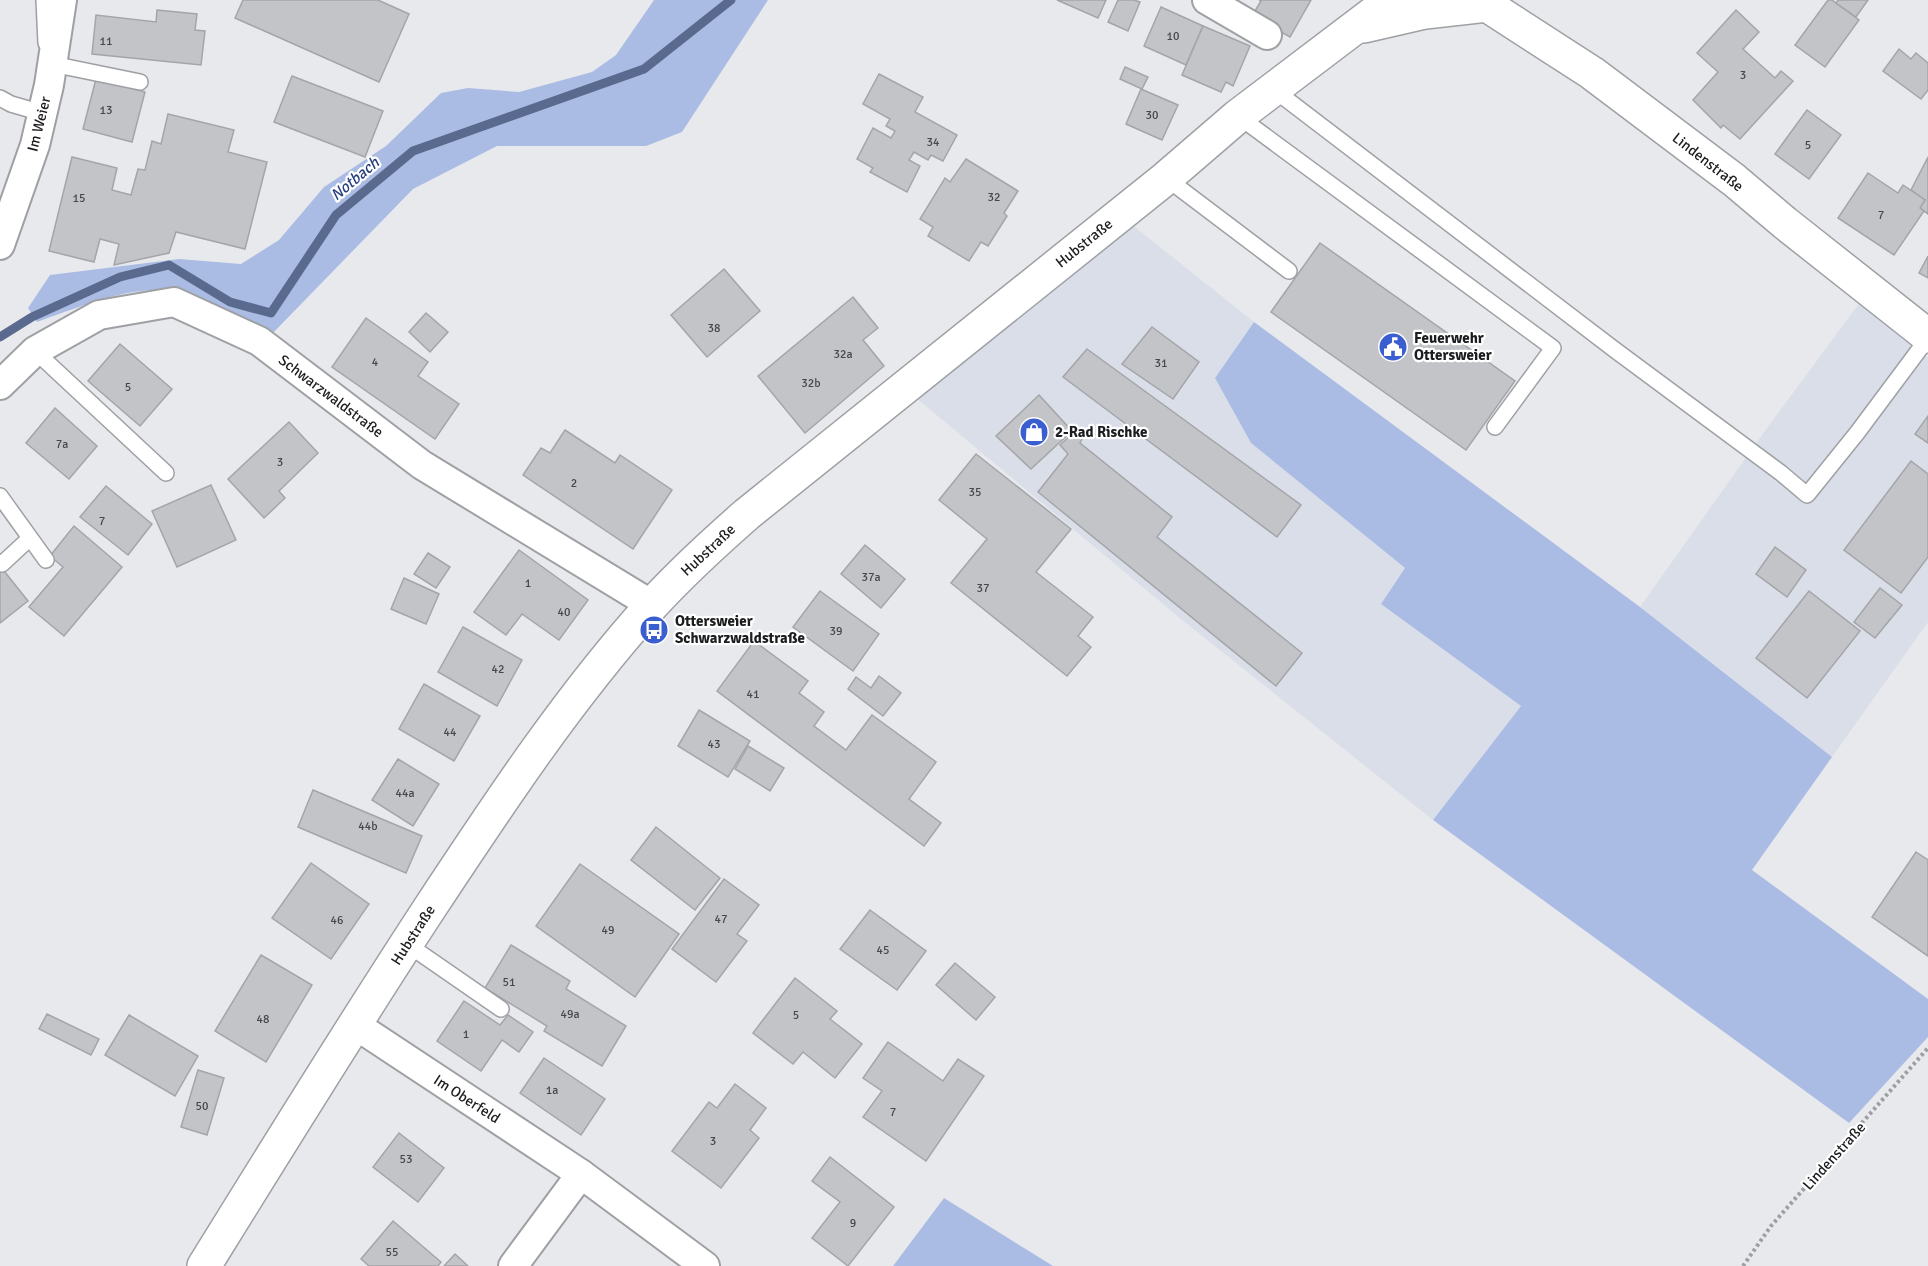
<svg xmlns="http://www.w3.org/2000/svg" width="1928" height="1266" font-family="Signika,sans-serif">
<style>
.built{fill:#d9dee9}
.green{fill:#abbce4}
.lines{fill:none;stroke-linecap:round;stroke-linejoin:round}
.stream{stroke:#5a698e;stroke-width:9}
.building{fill:#c2c4c8;stroke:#a4a5a9;stroke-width:1.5}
.service-casing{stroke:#9ea0a4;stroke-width:18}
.minor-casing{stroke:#9ea0a4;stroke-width:32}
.secondary-casing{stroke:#9ea0a4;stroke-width:36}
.path{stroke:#9d9ea1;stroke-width:4;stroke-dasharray:3 3;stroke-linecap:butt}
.service{stroke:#fff;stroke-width:15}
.minor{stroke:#fff;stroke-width:28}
.secondary{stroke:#fff;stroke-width:33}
.labels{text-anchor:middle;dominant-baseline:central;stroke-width:4.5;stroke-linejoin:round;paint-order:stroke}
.number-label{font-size:12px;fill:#464749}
.street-label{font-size:15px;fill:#1c1d1f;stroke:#fff}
.poi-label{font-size:15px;font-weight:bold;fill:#1c1d1f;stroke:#fff;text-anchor:start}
.water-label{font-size:16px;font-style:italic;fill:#293f7f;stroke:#fff}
</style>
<rect width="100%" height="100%" fill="#e8e9ed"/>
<g class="built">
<polygon points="1131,224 1254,322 1215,378 1251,443 1405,568 1381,604 1521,706 1433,820 1181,619 915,397"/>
<polygon points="1861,301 1928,358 1928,622 1832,757 1640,607 1759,439"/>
</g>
<g class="green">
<path d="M654 0H768L682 132 646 146H497L413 189 270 336C246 323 222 307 197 297 149 276 83 306 37 322L28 308 50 275 179 259 241 264 279 240 324 187 386 146 441 93 468 88 519 92 592 72 616 55Z"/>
<polygon points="1254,322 1640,607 1832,757 1752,870 1928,999 1928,1037 1849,1123 1433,820 1521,706 1381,604 1405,568 1251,443 1215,378"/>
<polygon points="944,1198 1053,1266 893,1266"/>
</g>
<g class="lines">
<polyline class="stream" points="0,337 32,317 120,277 169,265 230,302 271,313 336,215 413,151 644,69 731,0"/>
</g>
<g class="building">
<polygon points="243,0 378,0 409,14 379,82 235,18"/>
<polygon points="1057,0 1106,0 1098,18"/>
<polygon points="1118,0 1134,0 1140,2 1128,31 1108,22"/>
<polygon points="1259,0 1311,0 1290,37 1252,16 1261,1"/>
<polygon points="1828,0 1832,0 1859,20 1825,67 1795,45"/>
<polygon points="1838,0 1868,0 1856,17 1836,3"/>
<polygon points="1161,7 1203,26 1186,65 1144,46"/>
<polygon points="157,10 197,14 195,30 205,31 201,65 92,54 96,15 156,22"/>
<polygon points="1736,10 1759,32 1743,49 1775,78 1781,71 1793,81 1740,139 1723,125 1721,128 1693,100 1718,72 1697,53"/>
<polygon points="1203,26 1250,46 1233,86 1226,82 1221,92 1182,75"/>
<polygon points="1899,49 1911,59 1916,53 1928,63 1928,90 1921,99 1883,71"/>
<polygon points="1125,67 1148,77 1142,89 1120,79"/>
<polygon points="879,74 923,97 915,112 957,135 943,161 931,155 928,160 914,152 909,160 920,166 907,192 870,172 873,168 857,159 873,128 891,138 895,131 886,126 890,119 863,104"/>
<polygon points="292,76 383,111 365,157 274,122"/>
<polygon points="96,79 145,92 132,142 83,129"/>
<polygon points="1141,89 1178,105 1162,140 1126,124"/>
<polygon points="1807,110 1841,135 1809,179 1775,154"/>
<polygon points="168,114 234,130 228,152 267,162 245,249 176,232 169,253 114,265 119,244 100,239 94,262 49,251 72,157 117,168 112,190 131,195 138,169 145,170 152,141 161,144"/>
<polygon points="1928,157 1928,214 1920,208 1925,200 1911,190"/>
<polygon points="966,159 1018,191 1004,213 1007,216 988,246 981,242 969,261 928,236 933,227 920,219 945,178 950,182"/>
<polygon points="1868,173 1898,193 1903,185 1925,200 1920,208 1924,211 1894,255 1838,218"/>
<polygon points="1320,243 1515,381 1466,450 1271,312"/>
<polygon points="1928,256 1928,278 1919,273"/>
<polygon points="724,269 760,311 707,357 671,315"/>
<polygon points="853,297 878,328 863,340 884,366 805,433 758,376"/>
<polygon points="426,313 448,332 430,352 409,332"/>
<polygon points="366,318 428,362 418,376 459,404 435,439 332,367"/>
<polygon points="1152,327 1199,362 1173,399 1122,364"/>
<polygon points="120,344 172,389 140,426 88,381"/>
<polygon points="1087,349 1301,505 1277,537 1063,377"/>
<polygon points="1039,395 1072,431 1031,469 996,436"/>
<polygon points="55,408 97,446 69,479 26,443"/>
<polygon points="1928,416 1928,443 1915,434"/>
<polygon points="289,422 318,453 279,491 285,498 264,518 228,479"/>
<polygon points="565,430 615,463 620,455 672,490 633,549 523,475 541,448 550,453"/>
<polygon points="1075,431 1082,439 1080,443 1172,517 1157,537 1302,653 1276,686 1038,492 1068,454 1060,445"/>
<polygon points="976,454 1071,529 1036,572 1093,617 1078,636 1091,647 1067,676 951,583 987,539 939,500"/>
<polygon points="1911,461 1928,474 1928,557 1901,593 1844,550"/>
<polygon points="211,485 236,540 177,567 152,511"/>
<polygon points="106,486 152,524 128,555 80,517"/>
<polygon points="74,526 122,567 64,636 29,607 63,567 50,556"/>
<polygon points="865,545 905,579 881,608 841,574"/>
<polygon points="1775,547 1806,570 1787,597 1756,574"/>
<polygon points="519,550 588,600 559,640 522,614 506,635 474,612"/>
<polygon points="428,553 450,567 436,588 414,574"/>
<polygon points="0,566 28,601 0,623"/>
<polygon points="404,578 439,594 426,624 391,609"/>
<polygon points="1880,588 1902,605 1875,638 1854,622"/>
<polygon points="820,591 879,634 853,671 793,627"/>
<polygon points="1809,591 1860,631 1807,698 1756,658"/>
<polygon points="463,627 522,660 497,706 438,672"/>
<polygon points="754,641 808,681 799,693 824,712 814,726 846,750 872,715 936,762 909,799 941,823 924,846 717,691"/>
<polygon points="879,676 901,693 883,716 848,689 856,677 871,688"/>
<polygon points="424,684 480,716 454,761 399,729"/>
<polygon points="699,710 750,741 728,777 678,746"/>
<polygon points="748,746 784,768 770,791 735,769"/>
<polygon points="398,759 439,784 413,826 372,800"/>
<polygon points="313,790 422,836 406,873 298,827"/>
<polygon points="656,827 720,878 695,910 631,860"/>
<polygon points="1916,852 1928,860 1928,956 1872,917"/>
<polygon points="311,863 369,904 331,959 272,918"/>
<polygon points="580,864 679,934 635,997 536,926"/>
<polygon points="724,879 759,905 737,934 747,941 716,982 672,949"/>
<polygon points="870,910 926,951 897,990 840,949"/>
<polygon points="511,945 570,981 566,989 626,1026 602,1066 544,1031 547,1026 485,988"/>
<polygon points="261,955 312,985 266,1062 215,1031"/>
<polygon points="955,963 995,997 976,1020 936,985"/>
<polygon points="795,978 837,1011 830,1019 862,1044 835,1078 803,1052 793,1064 753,1033"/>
<polygon points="464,1001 500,1025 508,1015 533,1032 519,1052 502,1040 481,1071 437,1041"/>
<polygon points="47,1014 99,1039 91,1055 39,1029"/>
<polygon points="129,1015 198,1056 175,1096 105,1055"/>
<polygon points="888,1042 943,1081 958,1059 984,1076 926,1161 863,1117 882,1091 863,1078"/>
<polygon points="544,1058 605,1099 581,1135 520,1093"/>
<polygon points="198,1070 224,1078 207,1135 181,1127"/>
<polygon points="735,1084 766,1108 750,1130 759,1138 721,1188 672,1151 709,1102 717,1108"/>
<polygon points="399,1133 444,1168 418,1202 373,1167"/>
<polygon points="830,1157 894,1207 848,1266 812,1238 840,1202 812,1181"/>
<polygon points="393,1221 441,1262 438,1266 369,1266 361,1259"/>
<polygon points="455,1254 468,1266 444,1266"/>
</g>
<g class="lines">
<g class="service-casing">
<g id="service">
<polyline points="44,0 46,43"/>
<polyline points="52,64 140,82"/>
<polyline points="1273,89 1615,350 1781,473 1807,495 1857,433 1928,338"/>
<polyline points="0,98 11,104 42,113"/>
<polyline points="1238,116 1553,348 1495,427"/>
<polyline points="1166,178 1289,271"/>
<polyline points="35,351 166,473"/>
<polyline points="0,496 46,560"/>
<polyline points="2,564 30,538"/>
<polyline points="407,944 501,1009"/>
</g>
</g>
<g class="minor-casing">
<g id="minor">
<polyline points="1207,0 1267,35"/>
<polyline points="0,245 35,145 49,85 62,0"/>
<polyline points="0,385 35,351 99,315 174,302 259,341 422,465 652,605"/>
<polyline points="354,1024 581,1174 705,1266"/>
<polyline points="513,1266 581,1174"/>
</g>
</g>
<g class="secondary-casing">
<g id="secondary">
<polyline points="1479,0 1592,73 1734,180 1785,223 1928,336"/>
<polyline points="1364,26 1425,12 1487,5"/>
<path d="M204 1266C279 1145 353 1025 431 906 499 803 569 697 652 605 682 572 714 543 747 514L1166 178 1238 116 1391 0"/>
</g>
</g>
<polyline class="path" points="1743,1266 1771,1226 1928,1048"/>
<use href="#service" class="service"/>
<use href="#minor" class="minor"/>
<use href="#secondary" class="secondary"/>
</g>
<defs>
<g id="civic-disc" transform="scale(1.5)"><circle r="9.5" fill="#3a5dcf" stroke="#fff"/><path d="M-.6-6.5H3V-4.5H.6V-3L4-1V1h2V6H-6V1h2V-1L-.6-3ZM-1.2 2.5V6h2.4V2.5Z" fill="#fff"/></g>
<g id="shop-disc" transform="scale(1.5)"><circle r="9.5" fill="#3a5dcf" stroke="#fff"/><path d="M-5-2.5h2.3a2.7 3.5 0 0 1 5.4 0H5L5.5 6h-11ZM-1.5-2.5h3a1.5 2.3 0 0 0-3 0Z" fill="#fff"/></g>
<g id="bus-disc" transform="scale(1.5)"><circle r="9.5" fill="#3a5dcf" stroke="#fff"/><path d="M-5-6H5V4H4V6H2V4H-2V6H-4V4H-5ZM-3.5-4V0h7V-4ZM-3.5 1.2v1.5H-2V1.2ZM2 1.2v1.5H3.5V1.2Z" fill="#fff"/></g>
</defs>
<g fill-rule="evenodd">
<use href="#civic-disc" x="1393" y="347"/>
<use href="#shop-disc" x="1034" y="432"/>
<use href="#bus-disc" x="654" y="630"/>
</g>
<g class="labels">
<g class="number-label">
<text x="1173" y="36">10</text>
<text x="106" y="41">11</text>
<text x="1743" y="75">3</text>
<text x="106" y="110">13</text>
<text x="1152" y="115">30</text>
<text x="933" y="142">34</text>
<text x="1808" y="145">5</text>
<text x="994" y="197">32</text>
<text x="79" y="198">15</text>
<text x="1881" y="215">7</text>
<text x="714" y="328">38</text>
<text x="843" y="354">32a</text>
<text x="375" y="362">4</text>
<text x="1161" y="363">31</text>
<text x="811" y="383">32b</text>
<text x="128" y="387">5</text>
<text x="62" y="444">7a</text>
<text x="280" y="462">3</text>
<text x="574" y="483">2</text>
<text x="975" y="492">35</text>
<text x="102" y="521">7</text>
<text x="871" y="577">37a</text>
<text x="528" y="583">1</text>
<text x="983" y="588">37</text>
<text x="564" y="612">40</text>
<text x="836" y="631">39</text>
<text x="498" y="669">42</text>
<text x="753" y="694">41</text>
<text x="450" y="732">44</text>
<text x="714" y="744">43</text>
<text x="405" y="793">44a</text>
<text x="368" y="826">44b</text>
<text x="721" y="919">47</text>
<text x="337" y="920">46</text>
<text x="608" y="930">49</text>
<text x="883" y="950">45</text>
<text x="509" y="982">51</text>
<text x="570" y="1014">49a</text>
<text x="796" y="1015">5</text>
<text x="263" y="1019">48</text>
<text x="466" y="1034">1</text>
<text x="552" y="1090">1a</text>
<text x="202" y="1106">50</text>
<text x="893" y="1112">7</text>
<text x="713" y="1141">3</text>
<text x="406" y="1159">53</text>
<text x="853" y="1223">9</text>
<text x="392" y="1252">55</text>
</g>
<g class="street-label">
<text transform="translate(39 124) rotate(-76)">Im Weier</text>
<text transform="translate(1708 162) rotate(38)">Lindenstraße</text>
<text transform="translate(1084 243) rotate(-39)">Hubstraße</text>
<text transform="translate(331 396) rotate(37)">Schwarzwaldstraße</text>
<text transform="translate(708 550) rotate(-43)">Hubstraße</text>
<text transform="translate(413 935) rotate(-57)">Hubstraße</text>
<text transform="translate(467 1099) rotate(33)">Im Oberfeld</text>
<text transform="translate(1834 1156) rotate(-48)">Lindenstraße</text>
</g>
<g class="poi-label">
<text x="1414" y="338">Feuerwehr<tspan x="1414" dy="17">Ottersweier</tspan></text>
<text x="1055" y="432">2-Rad Rischke</text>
<text x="675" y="621">Ottersweier<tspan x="675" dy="17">Schwarzwaldstraße</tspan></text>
</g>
<g class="water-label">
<text transform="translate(355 179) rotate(-40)">Notbach</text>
</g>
</g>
</svg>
